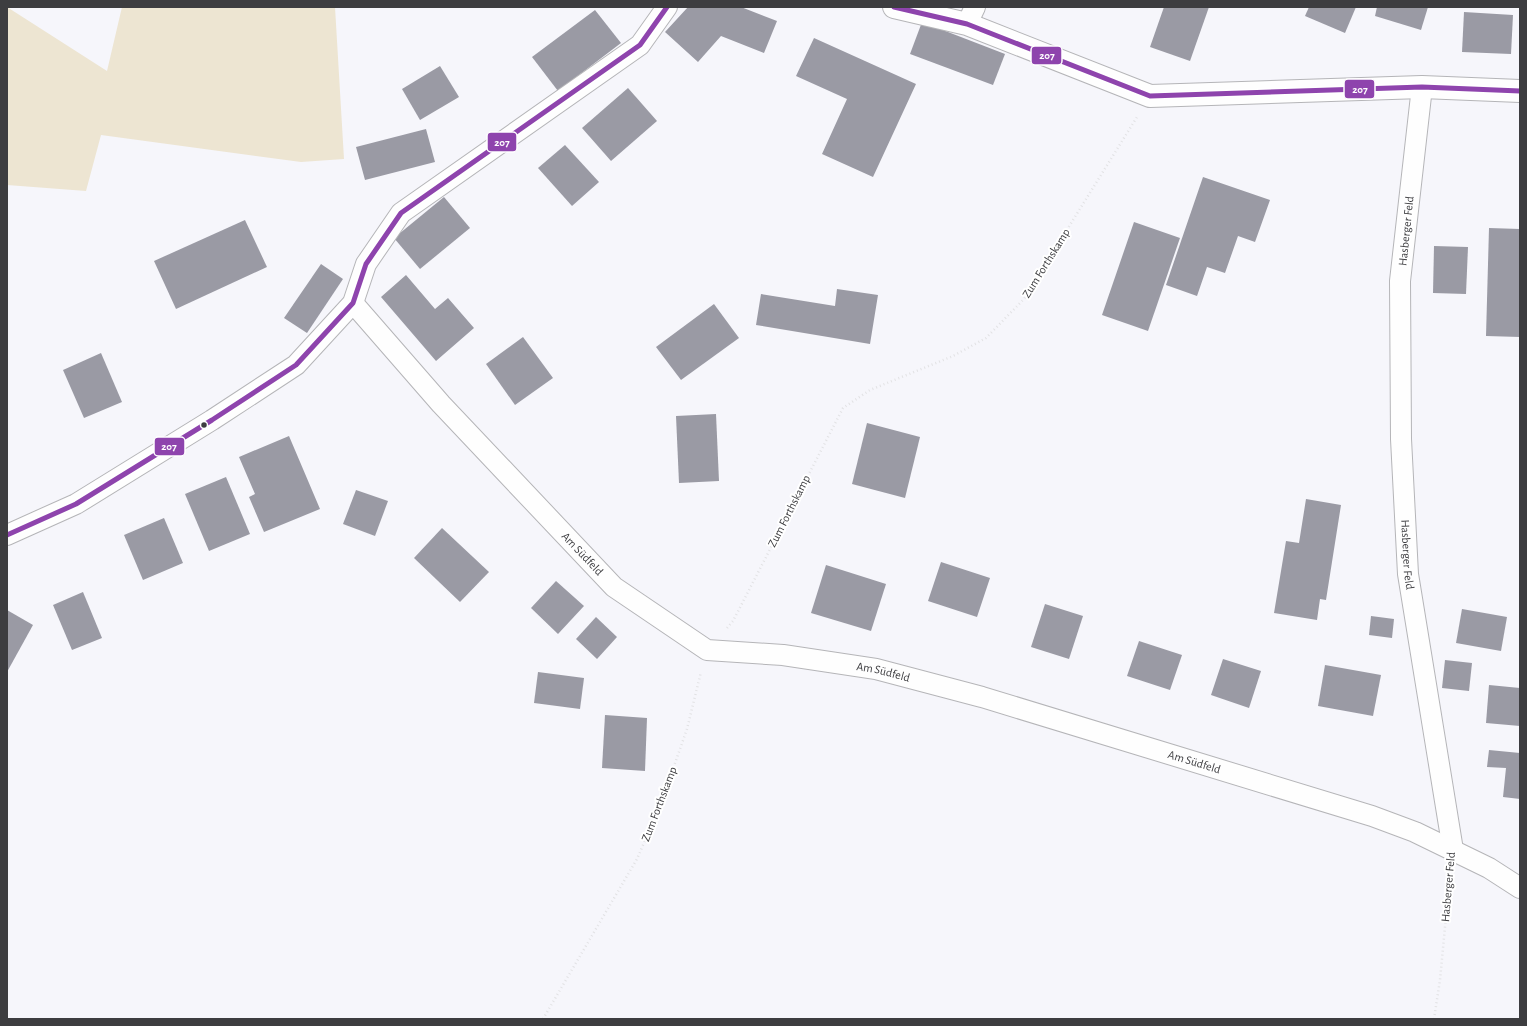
<svg xmlns="http://www.w3.org/2000/svg" width="1527" height="1026" font-family="'Alegreya Sans',sans-serif">
<style>
.green{fill:#ede5d2}
.building{fill:#9a9aa4}
.lines{fill:none;stroke-linecap:round;stroke-linejoin:round}
.minor-casing{stroke:#b5b5b8;stroke-width:22}
.tertiary-casing{stroke:#b5b5b8;stroke-width:24}
.path{stroke:#e2e2e4;stroke-width:2.5;stroke-dasharray:1 3;stroke-linecap:butt}
.minor{stroke:#fefefe;stroke-width:20}
.tertiary{stroke:#fefefe;stroke-width:22}
.bus-1-casing{stroke:#fff;stroke-width:8}
.bus-1{stroke:#8e44ad;stroke-width:5}
.bus-dot{fill:#3d3d40;stroke:#fff;stroke-width:1.5}
.labels{text-anchor:middle;dominant-baseline:central;stroke-width:4;stroke-linejoin:round;paint-order:stroke}
.street-label{font-size:12px;fill:#3d3d40;stroke:#fff}
.line-badge{stroke:#fff;stroke-width:1.5}
.badge-label{font-size:11px;text-anchor:middle;font-weight:bold;fill:#fff}
</style>
<rect width="100%" height="100%" fill="#f6f6fb"/>
<polygon class="green" points="7,7 107,71 122,7 335,7 344,159 301,162 101,135 86,191 7,185"/>
<g class="building">
<polygon points="688,7 741,7 777,21 764,53 721,36 698,62 665,32"/>
<polygon points="1164,7 1209,7 1190,61 1150,47"/>
<polygon points="1309,7 1356,7 1345,33 1305,16"/>
<polygon points="1377,7 1428,7 1421,30 1375,16"/>
<polygon points="595,10 621,43 558,91 532,57"/>
<polygon points="1464,12 1513,15 1511,54 1462,52"/>
<polygon points="922,22 1005,54 993,85 910,54"/>
<polygon points="814,38 916,84 873,177 822,154 847,99 796,76"/>
<polygon points="440,66 459,97 420,120 402,89"/>
<polygon points="628,88 657,121 611,161 582,128"/>
<polygon points="426,129 435,162 365,180 356,147"/>
<polygon points="565,145 599,182 572,206 538,168"/>
<polygon points="1203,177 1270,200 1255,242 1238,236 1225,273 1207,267 1197,296 1166,285"/>
<polygon points="444,197 470,228 420,269 394,238"/>
<polygon points="245,220 267,267 176,309 154,261"/>
<polygon points="1134,222 1180,238 1148,331 1102,315"/>
<polygon points="1489,228 1520,229 1520,337 1486,336"/>
<polygon points="1434,246 1468,247 1466,294 1433,293"/>
<polygon points="321,264 343,279 307,333 284,318"/>
<polygon points="406,275 435,309 448,298 474,328 436,361 381,297"/>
<polygon points="837,289 878,295 870,344 756,325 761,294 835,306"/>
<polygon points="714,304 739,338 681,380 656,347"/>
<polygon points="523,337 553,378 515,405 486,364"/>
<polygon points="101,353 122,402 84,418 63,370"/>
<polygon points="716,414 719,481 679,483 676,416"/>
<polygon points="867,423 920,437 905,498 852,484"/>
<polygon points="289,436 320,509 264,532 249,497 255,494 239,457"/>
<polygon points="226,477 250,534 209,551 185,494"/>
<polygon points="356,490 388,501 375,536 343,524"/>
<polygon points="1306,499 1341,505 1326,600 1320,599 1317,620 1274,613 1286,541 1299,543"/>
<polygon points="164,518 183,563 143,580 124,535"/>
<polygon points="442,528 489,572 460,602 414,558"/>
<polygon points="941,562 990,578 977,617 928,601"/>
<polygon points="826,565 886,584 871,631 811,613"/>
<polygon points="556,581 584,606 558,634 531,608"/>
<polygon points="83,592 102,638 72,650 53,605"/>
<polygon points="1045,604 1083,616 1069,659 1031,647"/>
<polygon points="1462,609 1507,617 1501,651 1456,643"/>
<polygon points="7,610 33,625 7,672"/>
<polygon points="1371,616 1394,619 1392,638 1369,635"/>
<polygon points="596,617 617,637 597,659 576,639"/>
<polygon points="1139,641 1182,655 1170,690 1127,676"/>
<polygon points="1223,659 1261,671 1249,708 1211,695"/>
<polygon points="1445,660 1472,663 1469,691 1442,688"/>
<polygon points="1325,665 1381,675 1373,716 1318,706"/>
<polygon points="538,672 584,678 580,709 534,703"/>
<polygon points="1489,685 1520,688 1520,726 1486,723"/>
<polygon points="605,715 647,718 645,771 602,768"/>
<polygon points="1489,750 1520,753 1520,799 1503,797 1506,768 1487,767"/>
</g>
<g class="lines">
<g class="minor-casing">
<g id="minor">
<polyline points="967,24 975,7"/>
<path id="s1" d="M1422 87 1400 281 1401 439 1408 574 1453 850"/>
<path id="s2" d="M353 303 441 404 614 587 707 650 783 655 876 669 982 697 1372 816 1415 832 1489 868 1520 888"/>
<polyline points="7,535 76,504 212,420 296,365 353,303 366,264 401,213 640,45 667,7"/>
</g>
</g>
<g class="tertiary-casing">
<polyline id="tertiary" points="894,7 967,24 1150,96 1422,87 1520,91"/>
</g>
<g class="path">
<polyline points="727,628 733,621 843,408 870,390 953,356 986,338 1024,299 1137,117"/>
<polyline points="543,1019 637,859 660,806 687,729 701,672"/>
<polyline points="1434,1019 1440,980 1450,874"/>
</g>
<use href="#minor" class="minor"/>
<use href="#tertiary" class="tertiary"/>
<g class="bus-1-casing">
<g id="bus-1">
<polyline points="894,7 967,24 1150,96 1422,87 1520,91"/>
<polyline points="7,535 76,504 212,420 296,365 353,303 366,264 401,213 640,45 667,7"/>
</g>
</g>
<use href="#bus-1" class="bus-1"/>
</g>
<circle class="bus-dot" cx="204" cy="425" r="3.5"/>
<g class="labels">
<g class="street-label">
<text transform="translate(1406 231) rotate(-84)">Hasberger Feld</text>
<text transform="translate(1046 263) rotate(-58)">Zum Forthskamp</text>
<text transform="translate(789 511) rotate(-63)">Zum Forthskamp</text>
<text stroke="none"><textPath href="#s2" startOffset="340">Am Südfeld</textPath></text>
<text stroke="none"><textPath href="#s1" startOffset="469">Hasberger Feld</textPath></text>
<text stroke="none"><textPath href="#s2" startOffset="676">Am Südfeld</textPath></text>
<text stroke="none"><textPath href="#s2" startOffset="1000">Am Südfeld</textPath></text>
<text transform="translate(659 804) rotate(-69)">Zum Forthskamp</text>
<text transform="translate(1448 887) rotate(-85)">Hasberger Feld</text>
</g>
</g>
<g class="line-badge">
<rect x="1031" y="46" width="31" height="19" rx="4" fill="#8e44ad"/>
<rect x="1344" y="79" width="31" height="20" rx="4" fill="#8e44ad"/>
<rect x="487" y="132" width="30" height="20" rx="4" fill="#8e44ad"/>
<rect x="154" y="437" width="31" height="19" rx="4" fill="#8e44ad"/>
</g>
<g class="badge-label">
<text x="1047" y="59">207</text>
<text x="1360" y="93">207</text>
<text x="502" y="146">207</text>
<text x="169" y="450">207</text>
</g>
<rect width="1527" height="1026" fill="none" stroke="#3d3d40" stroke-width="16"/>
</svg>
